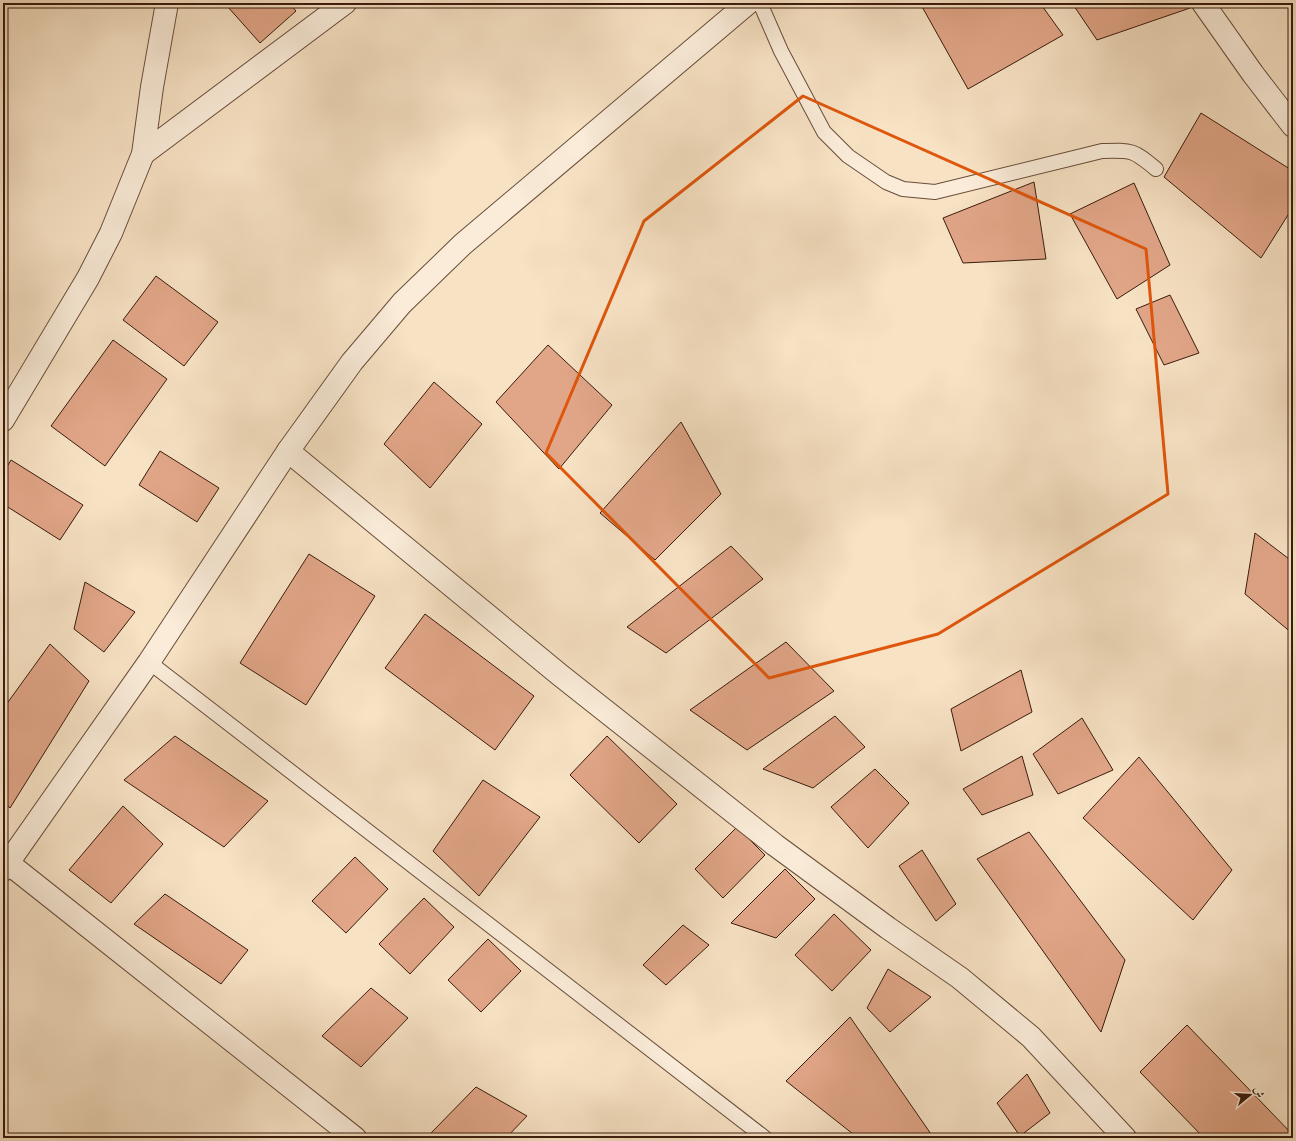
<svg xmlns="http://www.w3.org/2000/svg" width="1296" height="1141" font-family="'Libre Bodoni',Amiri,serif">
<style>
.building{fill:#e1a688;stroke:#3a1b0c}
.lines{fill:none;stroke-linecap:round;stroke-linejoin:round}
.service-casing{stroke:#694d3a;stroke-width:16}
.minor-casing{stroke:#694d3a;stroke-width:24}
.tertiary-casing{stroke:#694d3a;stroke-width:24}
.service{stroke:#faecd9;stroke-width:14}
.minor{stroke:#faecd9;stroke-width:22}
.tertiary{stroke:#faecd9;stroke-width:22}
.marked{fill:none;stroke:#df560c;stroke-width:3;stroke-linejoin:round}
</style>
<rect width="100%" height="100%" fill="#f7e2c4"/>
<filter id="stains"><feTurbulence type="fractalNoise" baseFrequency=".005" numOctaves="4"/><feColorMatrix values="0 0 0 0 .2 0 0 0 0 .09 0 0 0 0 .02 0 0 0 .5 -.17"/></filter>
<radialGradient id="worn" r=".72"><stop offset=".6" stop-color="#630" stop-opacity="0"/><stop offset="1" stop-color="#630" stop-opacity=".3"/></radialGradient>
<g class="building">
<polygon points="231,3 289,3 296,11 260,43 227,6"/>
<polygon points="920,3 1040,3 1063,35 968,89"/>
<polygon points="1072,3 1186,3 1190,8 1097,40"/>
<polygon points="1201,113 1293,171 1293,207 1261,258 1164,177"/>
<polygon points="1034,182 1046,259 963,263 943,218"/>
<polygon points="1134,183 1170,265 1117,299 1070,214"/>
<polygon points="156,276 218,322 184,366 123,320"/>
<polygon points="1170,295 1199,353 1164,365 1136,309"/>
<polygon points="113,340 167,379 105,466 51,426"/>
<polygon points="548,345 612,405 559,469 496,402"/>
<polygon points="434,382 482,424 430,488 384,444"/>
<polygon points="681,422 721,494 655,560 600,513"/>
<polygon points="160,451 219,488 197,522 139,485"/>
<polygon points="11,460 83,505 60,540 3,504 3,473"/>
<polygon points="1255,533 1293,562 1293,634 1245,594"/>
<polygon points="731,546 763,579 666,653 627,627"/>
<polygon points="309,554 375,596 306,705 240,663"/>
<polygon points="85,582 135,612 104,652 74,629"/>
<polygon points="425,614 534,696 495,750 385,668"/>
<polygon points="786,642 834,691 747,750 690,710"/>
<polygon points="50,644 89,681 10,808 3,801 3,709"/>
<polygon points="1021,670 1032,712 961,751 951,709"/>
<polygon points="835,716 865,747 813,788 763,769"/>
<polygon points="1082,718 1113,770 1058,794 1033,754"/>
<polygon points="175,736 268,801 224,847 124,780"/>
<polygon points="607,736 677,804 639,843 570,775"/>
<polygon points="1022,756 1033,795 982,815 963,789"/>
<polygon points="1139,757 1232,870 1193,920 1083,818"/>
<polygon points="875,769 909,803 868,848 831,807"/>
<polygon points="483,780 540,817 479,896 433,851"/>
<polygon points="123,806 163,844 111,903 69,870"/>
<polygon points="737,827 765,855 723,898 695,869"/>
<polygon points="1029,832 1125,960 1101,1032 977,859"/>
<polygon points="922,850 956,904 936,921 899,866"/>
<polygon points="355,857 388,889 346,933 312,901"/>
<polygon points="785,869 815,899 776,938 731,923"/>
<polygon points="165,894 248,950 221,984 134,924"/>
<polygon points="424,898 454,927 410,974 379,944"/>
<polygon points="834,914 871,950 832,991 795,955"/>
<polygon points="683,925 709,945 666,985 643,965"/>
<polygon points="488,939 521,971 481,1012 448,980"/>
<polygon points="888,969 931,997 890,1032 867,1008"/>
<polygon points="371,988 408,1018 361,1067 322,1036"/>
<polygon points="850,1017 931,1134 928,1138 858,1138 786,1081"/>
<polygon points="1187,1025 1293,1135 1293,1138 1204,1138 1140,1072"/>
<polygon points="1027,1074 1050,1113 1020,1136 997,1103"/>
<polygon points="476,1087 527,1116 506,1138 439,1138 431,1133"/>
</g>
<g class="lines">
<g class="service-casing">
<g id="service">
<path d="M760 3 781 51 824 132 848 156 886 182 903 189 935 192 1102 151C1133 150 1133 150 1156 169"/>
<polyline points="149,662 765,1138"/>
</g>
</g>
<g class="minor-casing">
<g id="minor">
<polyline points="1203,3 1253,74 1293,126"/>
<polyline points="143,154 345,3"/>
<polyline points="3,420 88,278 111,233 143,154 152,87 167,3"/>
<polyline points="288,451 560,675 775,845 888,928 960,978 1031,1037 1125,1138"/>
<polyline points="8,863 355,1138"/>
</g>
</g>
<g class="tertiary-casing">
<polyline id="tertiary" points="3,870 149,662 288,451 352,362 402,303 463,244 748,3"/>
</g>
<use href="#service" class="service"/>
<use href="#minor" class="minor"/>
<use href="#tertiary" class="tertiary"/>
</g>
<path class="marked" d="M803 96 1146 249 1168 494 938 634 769 678 546 453 644 221Z"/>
<rect width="1296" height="1141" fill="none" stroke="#f7e2c4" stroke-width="16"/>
<rect x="4" y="4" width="1288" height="1133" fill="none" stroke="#3a1b0c" stroke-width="2"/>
<rect x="8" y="8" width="1280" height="1125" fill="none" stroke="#3a1b0c"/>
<g transform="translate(1250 1095) rotate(72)" stroke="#faecd9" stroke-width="3" paint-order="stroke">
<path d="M0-3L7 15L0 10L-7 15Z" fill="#3a1b0c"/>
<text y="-6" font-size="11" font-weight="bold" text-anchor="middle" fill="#3a1b0c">ش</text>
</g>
<rect width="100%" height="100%" filter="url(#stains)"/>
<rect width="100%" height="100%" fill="url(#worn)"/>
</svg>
